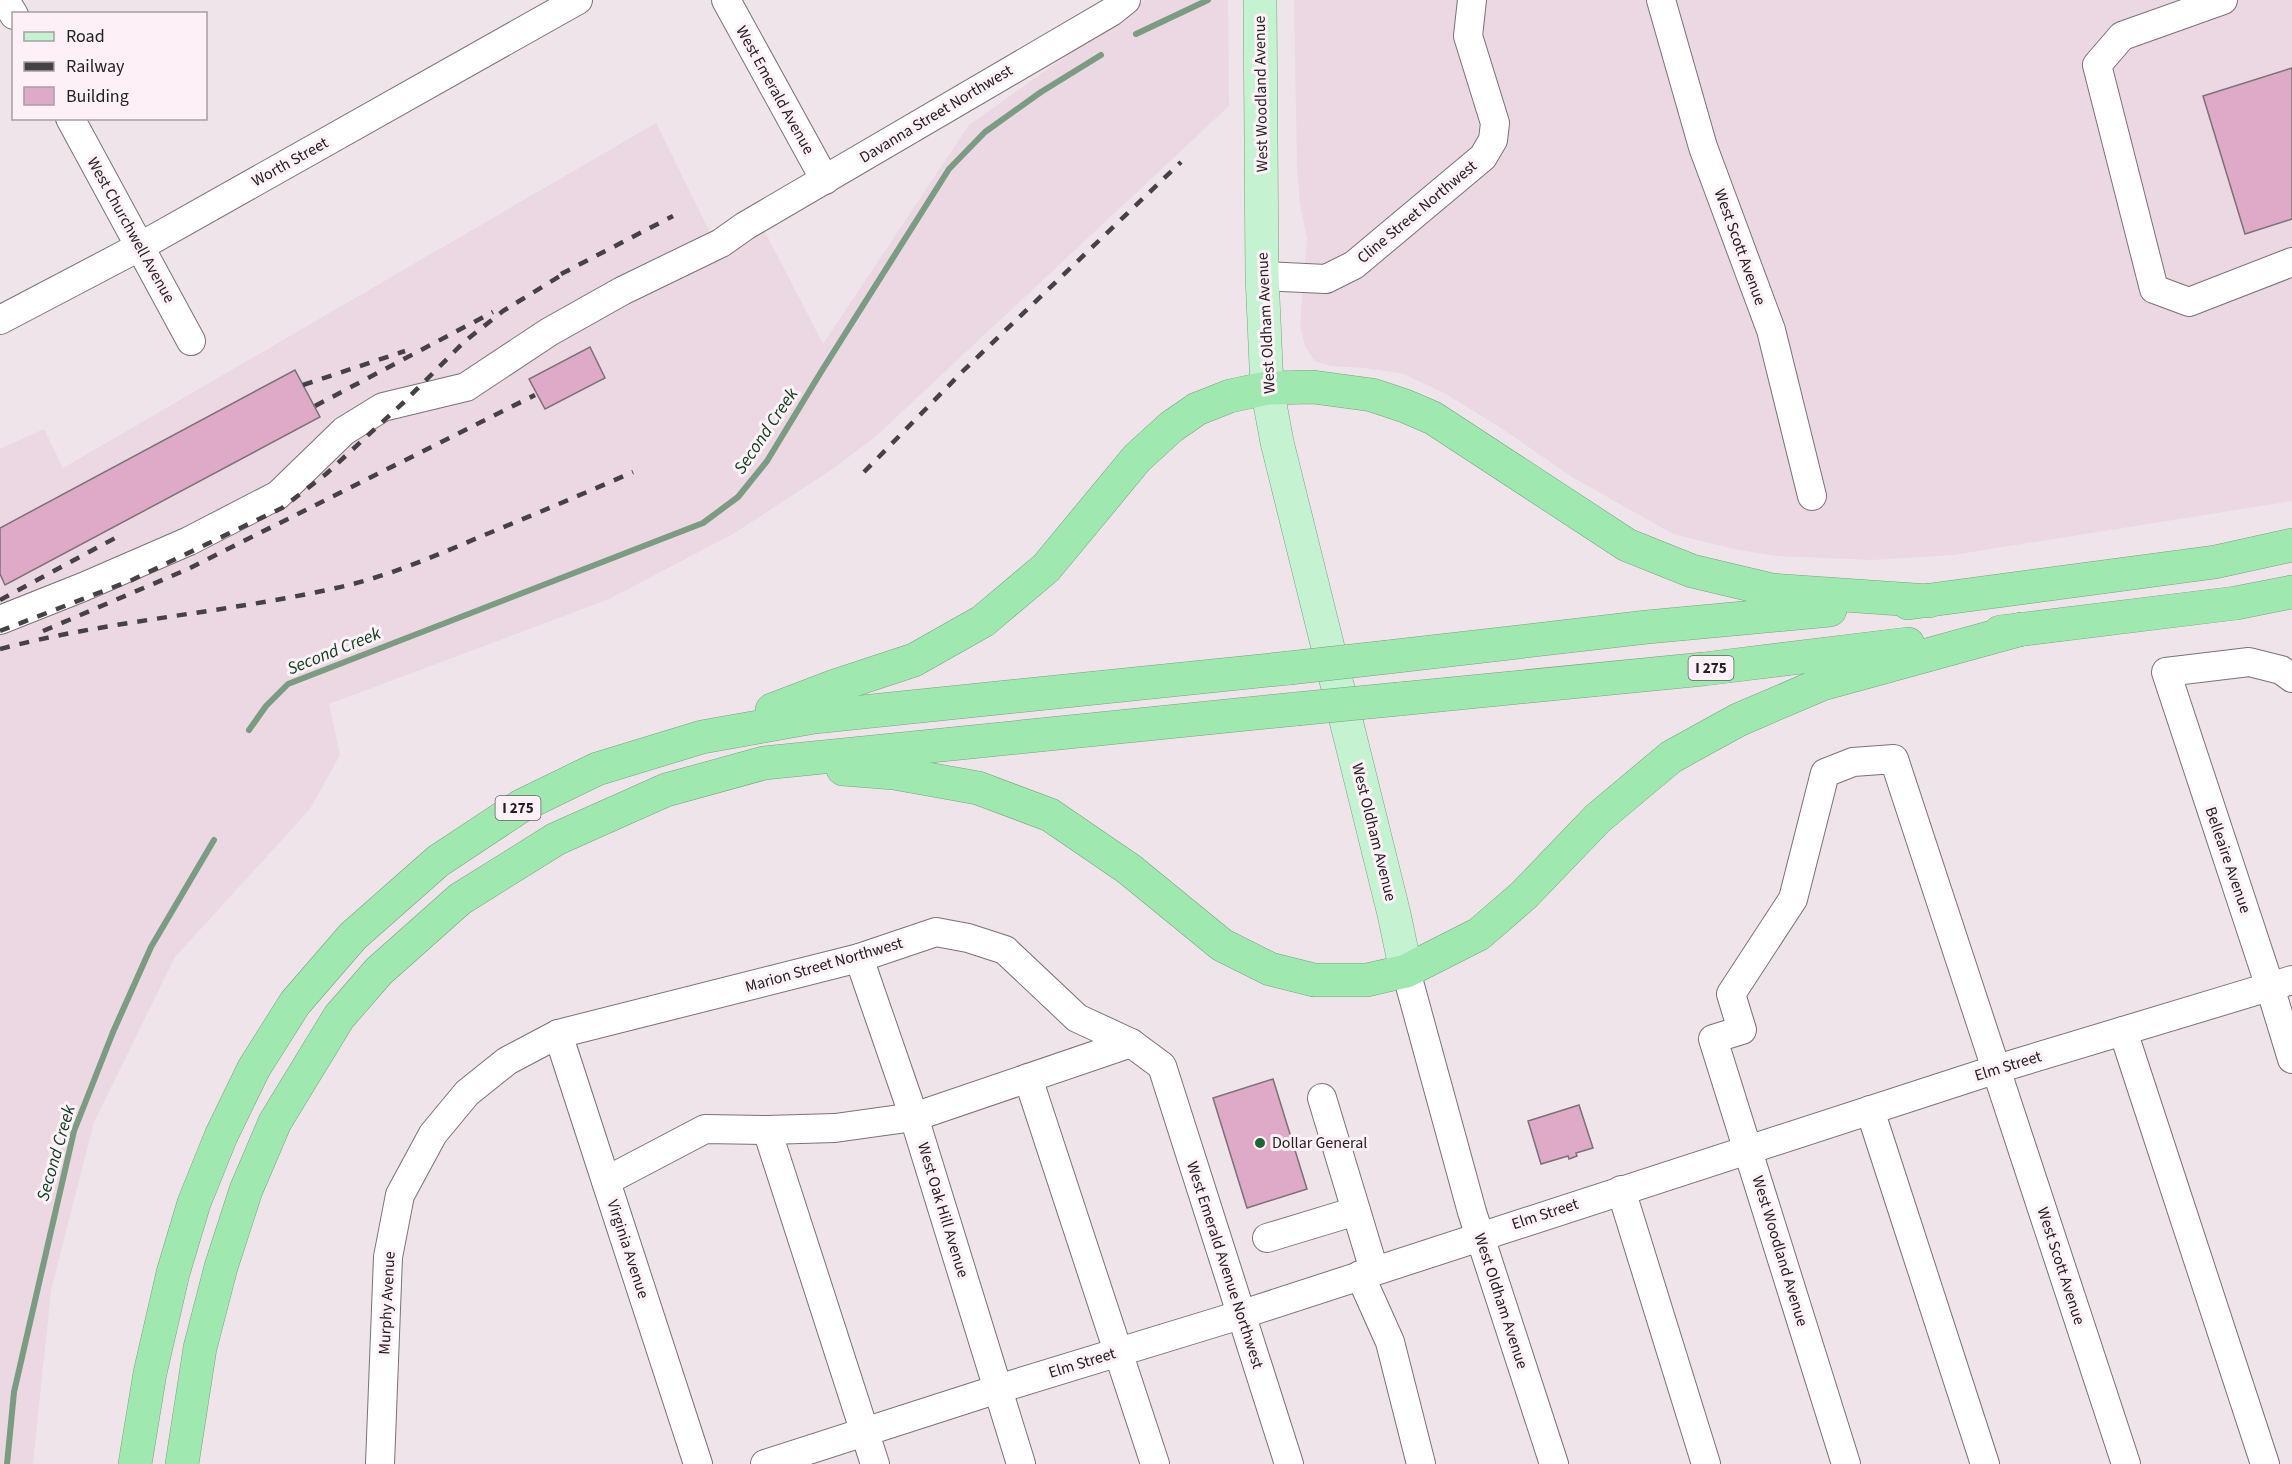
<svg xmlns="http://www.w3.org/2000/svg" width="2292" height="1464" font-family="'Source Sans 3',sans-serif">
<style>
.built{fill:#ebd8e2}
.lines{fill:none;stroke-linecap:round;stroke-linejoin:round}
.stream{stroke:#7b9b82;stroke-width:6}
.building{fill:#deaac7;stroke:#7b7176;stroke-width:1.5}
.minor-casing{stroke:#7b7176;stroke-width:30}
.major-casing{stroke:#74a37f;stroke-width:34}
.highway-casing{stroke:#74a37f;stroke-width:34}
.minor{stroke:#fff;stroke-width:28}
.major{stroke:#c5f2d0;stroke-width:33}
.highway{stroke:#9fe9b0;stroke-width:33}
.rail{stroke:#464144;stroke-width:4.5;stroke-dasharray:10 10;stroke-linecap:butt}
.highway-bridge-casing{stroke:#74a37f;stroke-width:34;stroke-linecap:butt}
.highway-bridge{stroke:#9fe9b0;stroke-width:33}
.poi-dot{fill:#1a6634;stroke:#fdf1f7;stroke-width:2}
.labels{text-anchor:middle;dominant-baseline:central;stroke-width:6;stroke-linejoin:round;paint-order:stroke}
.shield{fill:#fdf1f7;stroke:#665f63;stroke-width:1.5}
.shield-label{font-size:15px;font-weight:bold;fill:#252123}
.street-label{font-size:16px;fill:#252123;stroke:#fdf1f7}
.poi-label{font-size:16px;fill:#252123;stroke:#fdf1f7;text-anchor:start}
.water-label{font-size:18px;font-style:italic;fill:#0a401e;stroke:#fdf1f7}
</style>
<rect width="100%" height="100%" fill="#efe4ea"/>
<g class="built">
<polygon points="1145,0 1228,0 1229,106 875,437 831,470 733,534 609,599 329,704 340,755 310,809 175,957 94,1122 51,1290 33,1464 0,1464 0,449 44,429 63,468 656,123 720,253 762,226 823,344 969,125"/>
<polygon points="1294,0 2292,0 2292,501 1953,555 1872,560 1776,556 1734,549 1673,534 1572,477 1501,428 1446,394 1404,374 1365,368 1331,366 1315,361 1305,346 1300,325 1307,239 1300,204 1297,167"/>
</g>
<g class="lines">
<g class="stream">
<polyline points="1136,34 1208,0"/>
<polyline points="249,730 266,706 288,684 703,523 738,497 767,461 821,372 949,169 985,132 1041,92 1101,55"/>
<polyline points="7,1464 14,1392 74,1131 113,1032 151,947 214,840"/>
</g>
</g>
<g class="building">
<polygon points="2292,68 2292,219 2245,234 2203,96"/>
<polygon points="590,347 605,378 545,409 529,379"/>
<polygon points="295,370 320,417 5,585 0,574 0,528"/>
<polygon points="1273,1079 1307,1189 1247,1208 1213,1098"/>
<polygon points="1579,1105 1593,1148 1576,1153 1577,1156 1569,1159 1568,1156 1541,1164 1528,1121"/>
</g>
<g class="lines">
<g class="minor-casing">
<g id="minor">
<polyline points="5,0 14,15"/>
<polyline points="726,0 825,180"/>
<polyline points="1661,0 1703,147 1771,330 1812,496"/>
<polyline points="2223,0 2122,36 2097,65 2154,289 2189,302 2292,262"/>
<polyline points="70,118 191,341"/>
<polyline points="1262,276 1326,279 1354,265 1483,157 1493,140 1495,123 1468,36 1472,0"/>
<polyline points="0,320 141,246 578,0"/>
<polyline points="0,620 83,587 189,541 278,495 344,431 383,407 466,387 549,332 622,291 721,243 745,226 1111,12 1126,0"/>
<polyline points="2292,678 2281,670 2249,662 2166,672 2270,987 2292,1059"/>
<polyline points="859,958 914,1117 1021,1464"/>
<polyline points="1406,971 1472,1212 1554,1464"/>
<polyline points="2123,1031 2265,1464"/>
<polyline points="558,1034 698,1464"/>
<polyline points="1028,1078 1155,1464"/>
<polyline points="1322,1098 1374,1270"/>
<polyline points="1870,1110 1985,1464"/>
<polyline points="767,1130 875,1464"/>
<polyline points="606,1181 705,1129 767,1130 835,1128 914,1117 1131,1043"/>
<polyline points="1621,1190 1706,1464"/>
<polyline points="1267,1238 1356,1211"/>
<polyline points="1360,1275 1390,1342 1421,1464"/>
<polyline points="380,1464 388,1257 400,1195 433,1134 467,1093 507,1061 558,1034 859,958 936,932 968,938 1005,950 1077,1018 1131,1043 1162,1066 1289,1464"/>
<polyline points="765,1464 998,1389 1240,1315 1997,1069 2292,980"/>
<polyline points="1846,1464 1713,1039 1742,1030 1731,994 1793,899 1825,773 1853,762 1894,759 2126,1464"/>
</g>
</g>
<g class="major-casing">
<polyline id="major" points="1260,0 1262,276 1267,388 1277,442 1394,914 1406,971"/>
</g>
<g class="highway-casing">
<g id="highway">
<polyline points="1908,603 2215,562 2292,545"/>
<polyline points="2000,632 2236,603 2292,592"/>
<polyline points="1388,657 1647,627 1830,610"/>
<polyline points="1399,699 1704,669 1908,644"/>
<polyline points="772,710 835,686 914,660 983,621 1046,568 1137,458 1171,427 1197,409 1230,396 1267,388 1313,387 1372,395 1405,406 1433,418 1627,545 1692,571 1772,590 1929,601"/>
<polyline points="843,769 894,773 978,788 1050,815 1129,869 1222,945 1270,969 1314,980 1367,980 1406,971 1479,934 1524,895 1598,818 1671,757 1738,720 1822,684 2022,629"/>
<polyline points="135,1464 150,1373 173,1273 194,1203 221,1136 254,1068 295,1003 353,936 438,861 521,806 597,769 702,737 814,717 1289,668"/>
<polyline points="182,1464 200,1348 221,1267 246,1190 275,1122 339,1017 379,971 460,899 556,839 666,790 764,763 1296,709"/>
</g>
</g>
<use href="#minor" class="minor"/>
<use href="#major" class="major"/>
<use href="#highway" class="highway"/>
<g class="rail">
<polyline points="561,274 673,216"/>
<polyline points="303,385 405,351"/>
<polyline points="315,406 493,312"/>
<polyline points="864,472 963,371 1181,162"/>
<polyline points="0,600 117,537"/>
<polyline points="0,631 132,580 282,508 326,474 404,402 464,342 503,311 568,271"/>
<polyline points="43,631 188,569 535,395"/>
<path d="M0 649C110 620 225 613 336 588 387 577 435 556 482 536 533 515 583 494 633 472"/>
</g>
<g class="highway-bridge-casing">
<g id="highway-bridge">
<polyline points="1289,668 1388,657"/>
<polyline points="1296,709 1399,699"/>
</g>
</g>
<use href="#highway-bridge" class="highway-bridge"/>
</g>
<circle class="poi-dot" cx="1260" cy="1143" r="6"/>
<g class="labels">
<g class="shield">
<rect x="1688.5" y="656" width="45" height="24" rx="4.5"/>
<rect x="495.5" y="796" width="45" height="24" rx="4.5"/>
</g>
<g class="shield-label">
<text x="1711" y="668">I 275</text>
<text x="518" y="808">I 275</text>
</g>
<g class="street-label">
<text transform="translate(775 90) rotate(61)">West Emerald Avenue</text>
<text transform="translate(1261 94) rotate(-91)">West Woodland Avenue</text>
<text transform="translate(936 114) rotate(-31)">Davanna Street Northwest</text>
<text transform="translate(290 162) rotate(-29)">Worth Street</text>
<text transform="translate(1417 212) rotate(-40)">Cline Street Northwest</text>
<text transform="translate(131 230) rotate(61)">West Churchwell Avenue</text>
<text transform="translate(1740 247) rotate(70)">West Scott Avenue</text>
<text transform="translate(1266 323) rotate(-93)">West Oldham Avenue</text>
<text transform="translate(1374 832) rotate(76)">West Oldham Avenue</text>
<text transform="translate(2228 860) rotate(71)">Belleaire Avenue</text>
<text transform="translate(824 965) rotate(-16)">Marion Street Northwest</text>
<text transform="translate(2008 1066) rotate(-17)">Elm Street</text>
<text transform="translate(943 1210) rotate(73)">West Oak Hill Avenue</text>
<text transform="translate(1545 1214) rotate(-18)">Elm Street</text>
<text transform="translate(628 1249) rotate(72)">Virginia Avenue</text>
<text transform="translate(1780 1251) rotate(73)">West Woodland Avenue</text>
<text transform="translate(1225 1265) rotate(72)">West Emerald Avenue Northwest</text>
<text transform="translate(2061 1266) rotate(72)">West Scott Avenue</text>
<text transform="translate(1501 1301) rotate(72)">West Oldham Avenue</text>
<text transform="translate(387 1303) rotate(-87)">Murphy Avenue</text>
<text transform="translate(1082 1363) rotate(-17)">Elm Street</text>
</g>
<g class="poi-label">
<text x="1272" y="1143">Dollar General</text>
</g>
<g class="water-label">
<text transform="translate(766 431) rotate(-56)">Second Creek</text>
<text transform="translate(334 651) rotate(-22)">Second Creek</text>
<text transform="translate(56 1153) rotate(-74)">Second Creek</text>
</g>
</g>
<rect x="12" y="12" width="195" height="108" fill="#fdf1f7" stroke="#a79ea2" stroke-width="1.5"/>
<rect x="24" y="32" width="30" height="9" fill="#c5f2d0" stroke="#a79ea2" stroke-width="1.5"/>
<text x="66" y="42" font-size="18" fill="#252123">Road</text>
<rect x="24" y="62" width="30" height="9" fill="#464144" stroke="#a79ea2" stroke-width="1.5"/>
<text x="66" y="72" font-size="18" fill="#252123">Railway</text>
<rect x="24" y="87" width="30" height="18" fill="#deaac7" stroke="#a79ea2" stroke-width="1.5"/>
<text x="66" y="102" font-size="18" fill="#252123">Building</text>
</svg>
